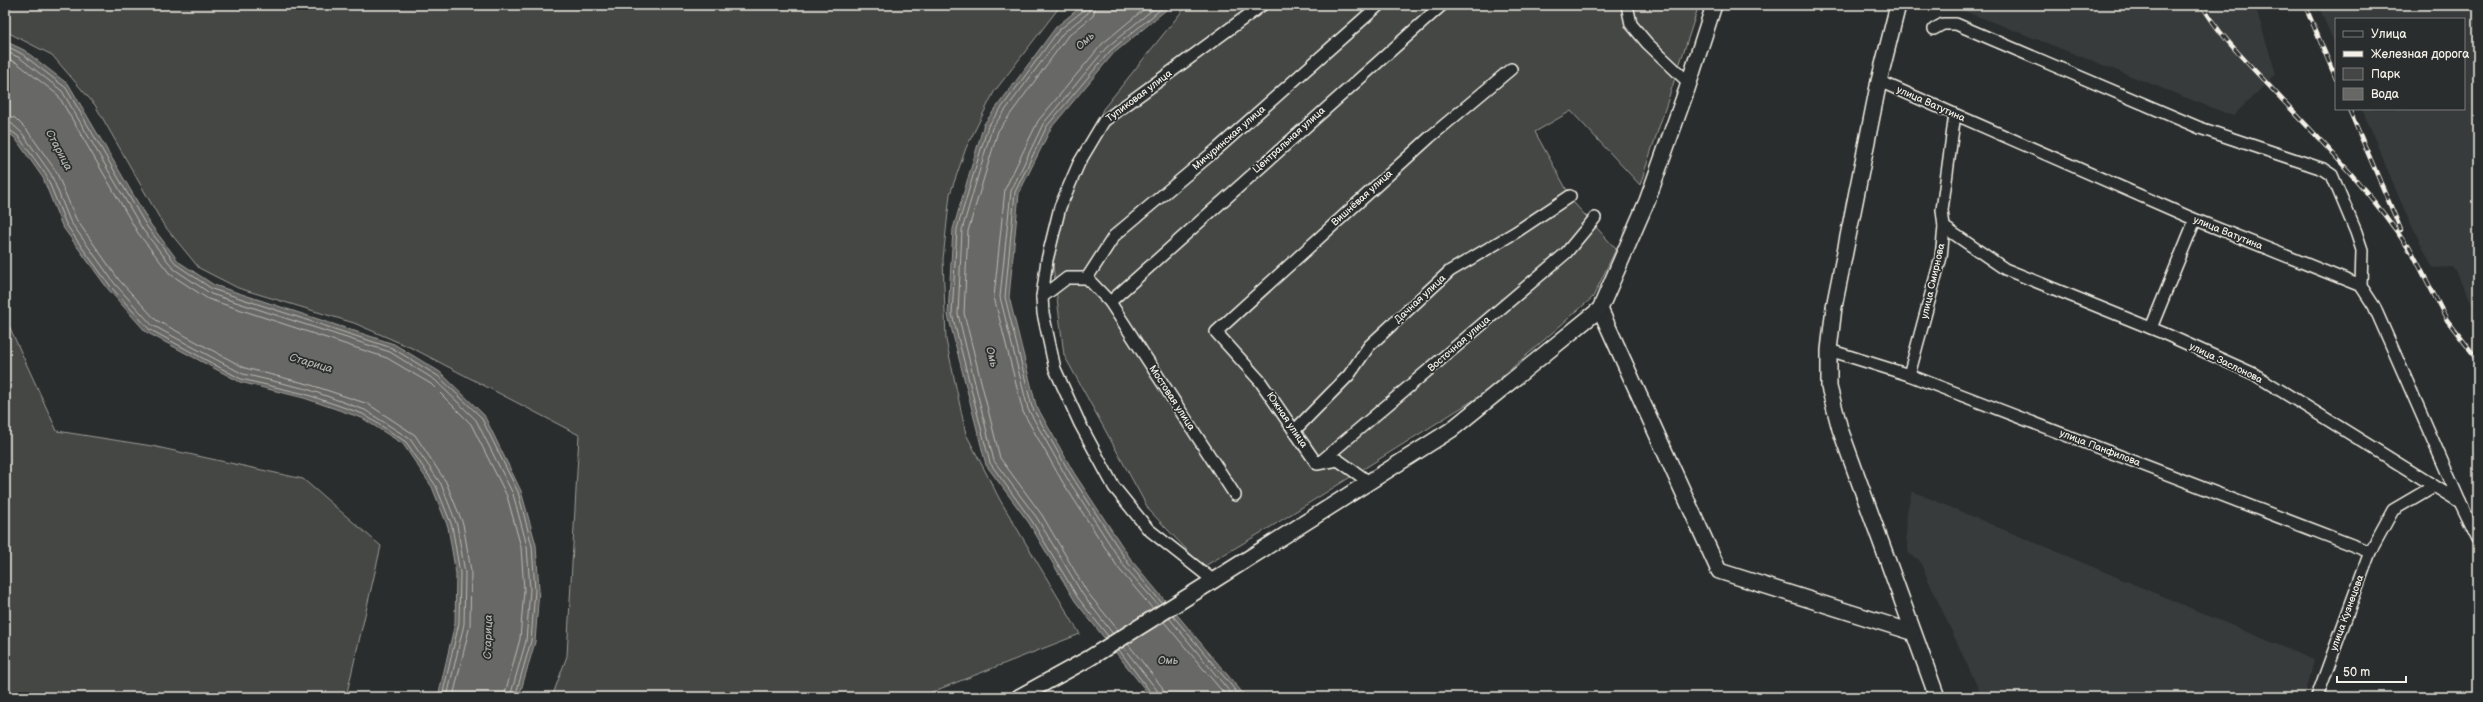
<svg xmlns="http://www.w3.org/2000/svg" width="2483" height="702" font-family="'Balsamiq Sans',sans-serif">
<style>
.built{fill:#373a3a}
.green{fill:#444645;stroke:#9c9c96}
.water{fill:#676866;stroke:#9f9f9a}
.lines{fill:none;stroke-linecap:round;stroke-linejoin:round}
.shore{stroke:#bcbab4;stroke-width:1}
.street-casing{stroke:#f4f1e8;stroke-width:14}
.secondary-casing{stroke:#f4f1e8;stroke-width:18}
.street{stroke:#2a2d2e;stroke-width:11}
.secondary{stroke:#2a2d2e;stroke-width:15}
.rail-casing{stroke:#f4f1e8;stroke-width:4.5}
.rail{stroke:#2a2d2e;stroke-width:3;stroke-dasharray:9;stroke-linecap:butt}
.labels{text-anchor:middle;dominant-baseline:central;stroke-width:3.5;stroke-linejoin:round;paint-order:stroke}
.street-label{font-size:10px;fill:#f4f1e8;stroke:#2a2d2e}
.water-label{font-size:11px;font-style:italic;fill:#b5b3ae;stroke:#2a2d2e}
</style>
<rect width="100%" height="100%" fill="#2a2d2e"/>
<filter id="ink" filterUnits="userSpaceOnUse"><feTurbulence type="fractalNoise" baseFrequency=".025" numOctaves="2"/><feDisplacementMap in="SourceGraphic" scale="8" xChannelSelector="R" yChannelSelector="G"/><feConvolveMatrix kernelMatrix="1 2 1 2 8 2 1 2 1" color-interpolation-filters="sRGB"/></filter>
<g filter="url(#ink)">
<g class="built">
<polygon points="1949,5 2255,5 2276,74 2233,116"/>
<polygon points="2318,5 2478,5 2478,314 2453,267 2433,268 2406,214 2362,109 2464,109 2464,19 2336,19 2336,47"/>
<polygon points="1912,491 2314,660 2305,697 1982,697 1919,560 1909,554 1906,537 1907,512"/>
</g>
<g class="green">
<polygon points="5,5 1061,5 994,92 966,148 950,194 943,259 946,340 966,434 1000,500 1080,634 919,697 552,697 567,656 579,435 414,349 354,323 238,288 199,268 163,224 95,105 52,55 5,31"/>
<polygon points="1187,5 1699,5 1640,185 1571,111 1535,132 1574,203 1616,249 1593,297 1480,396 1269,528 1203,567 1149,510 1064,355 1049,232 1103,109"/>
<polygon points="5,317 57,431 152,446 303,479 381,546 346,697 5,697"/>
</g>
<g class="water">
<polygon points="1083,5 1172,5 1113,54 1051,128 1019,193 1009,297 1036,405 1074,473 1132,561 1246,697 1151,697 1075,601 1029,523 986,465 948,315 953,229 984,124 1056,27"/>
<polygon points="5,41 24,50 69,85 151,225 179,262 214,285 394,344 440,372 484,415 521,491 536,545 539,590 535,642 519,697 438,697 455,623 456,574 448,527 432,487 403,444 362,418 304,398 240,382 146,332 108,289 62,226 43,178 15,138 5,130"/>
</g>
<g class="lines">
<g class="shore">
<polyline points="1085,5 1084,10 1059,30 988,126 957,229 952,314 990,463 1032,521 1078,598 1108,636"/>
<polyline points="1090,5 1088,13 1063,33 992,128 962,230 958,314 994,461 1037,518 1083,595 1113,634"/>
<polyline points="1096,5 1093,16 1067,37 998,131 968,231 964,313 1000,458 1042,515 1087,592 1118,630"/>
<polyline points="1149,5 1102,44 1038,121 1005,189 994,297 1023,412 1062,481 1119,569 1153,609"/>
<polyline points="5,45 22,54 66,88 147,227 177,265 212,289 392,348 438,376 481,417 518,492 532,546 535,590 531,641 515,697"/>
<polyline points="5,51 20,58 62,91 143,230 174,269 211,294 390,352 435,380 476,420 513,494 527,546 530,590 526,641 510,697"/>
<polyline points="5,58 17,63 58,95 138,233 170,274 208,299 387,358 431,384 471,424 507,496 521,547 524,590 520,639 504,697"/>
<polyline points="5,116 15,118 27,130 56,171 76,219 119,280 156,320 245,368 308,384 368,404 415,435 446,482 463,524 471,571 470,625 453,697"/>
<polyline points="5,122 11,123 22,133 51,174 70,221 115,284 152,325 243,374 307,389 365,410 410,439 441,484 457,525 465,573 464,624 447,697"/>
<polyline points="5,127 18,136 46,175 66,224 83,249 111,287 149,329 241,379 305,394 363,414 406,442 436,486 452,526 460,573 459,623 442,697"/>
<polyline points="1162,603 1128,563 1071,475 1032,407 1005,297 1015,192 1047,126 1110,51 1166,5"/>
<polyline points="1158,605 1124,566 1067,478 1028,409 1000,297 1011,191 1043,124 1106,48 1158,5"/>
<polyline points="1173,616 1241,697"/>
<polyline points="1169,618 1234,697"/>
<polyline points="1164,622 1227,697"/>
<polyline points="1128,644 1162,687 1165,697"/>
<polyline points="1123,647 1157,690 1159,697"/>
<polyline points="1119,650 1154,697"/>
</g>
<g class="street-casing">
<g id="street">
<polyline points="1627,5 1631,24 1647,43 1689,83"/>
<polyline points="1934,29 1943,24 1956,24 2200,128 2323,169 2332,175 2356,232 2362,250 2361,286"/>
<polyline points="1879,81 2189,217 2361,286 2374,306 2460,502"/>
<polyline points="1944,227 2005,269 2163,333 2254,374 2460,502 2478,539"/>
<polyline points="1087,278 1114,236 1216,150 1379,5"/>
<polyline points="1042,297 1067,278 1087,278 1110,302 1442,5"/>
<polyline points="1110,302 1235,495"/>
<polyline points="2151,328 2195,220"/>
<polyline points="1829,350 1909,375 2370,552"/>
<polyline points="1909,375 1941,257 1944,227 1942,210 1955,114"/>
<polyline points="1294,431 1349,375 1369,346 1450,271 1516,232 1570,196"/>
<polyline points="1319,463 1566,253 1595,218"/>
<polyline points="1369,482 1338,460 1317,464 1260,381 1216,332 1430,137 1511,69"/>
<polyline points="1214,581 1148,529 1114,487 1080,424 1055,369 1043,313 1042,297 1047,260 1060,207 1079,163 1104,121 1262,5"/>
<polyline points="2317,697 2370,552 2393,510 2434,486"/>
</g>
</g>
<g class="secondary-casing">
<g id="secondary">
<polyline points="1898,5 1879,81 1834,307 1829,350 1829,387 1840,429 1937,697"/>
<polyline points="1600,309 1719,571 1912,632"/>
<polyline points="1019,697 1088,659 1208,584 1451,430 1600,309 1647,201 1687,89 1714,5"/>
</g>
</g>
<use href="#street" class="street"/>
<use href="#secondary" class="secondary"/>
<g class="rail-casing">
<g id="rail">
<path d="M2202 5C2220 37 2250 65 2275 92 2324 144 2371 191 2411 252"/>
<polyline points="2305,5 2336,79"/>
<polyline points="2349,109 2401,230"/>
<polyline points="2409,246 2447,320 2478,360"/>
</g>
</g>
<use href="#rail" class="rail"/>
</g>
</g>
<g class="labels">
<g class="street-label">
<text transform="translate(1139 96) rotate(-37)">Тупиковая улица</text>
<text transform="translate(1931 104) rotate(24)">улица Ватутина</text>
<text transform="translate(1229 138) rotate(-41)">Мичуринская улица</text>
<text transform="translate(1289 140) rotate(-42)">Центральная улица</text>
<text transform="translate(1362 198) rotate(-42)">Вишнёвая улица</text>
<text transform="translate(2228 233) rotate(22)">улица Ватутина</text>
<text transform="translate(1933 281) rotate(-77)">улица Смирнова</text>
<text transform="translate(1420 299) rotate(-43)">Дачная улица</text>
<text transform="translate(1459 344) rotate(-41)">Восточная улица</text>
<text transform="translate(2226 363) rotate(26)">улица Заслонова</text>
<text transform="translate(1172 398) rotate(57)">Мостовая улица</text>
<text transform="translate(1287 420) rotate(56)">Южная улица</text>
<text transform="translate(2100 448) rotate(21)">улица Панфилова</text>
<text transform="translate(2347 613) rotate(-70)">улица Кузнецова</text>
</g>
<g class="water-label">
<text transform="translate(1085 41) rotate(-42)">Омь</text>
<text transform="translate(59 150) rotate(62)">Старица</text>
<text transform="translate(992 357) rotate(76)">Омь</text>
<text transform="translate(311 363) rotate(16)">Старица</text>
<text transform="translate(488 637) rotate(-89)">Старица</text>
<text x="1168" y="660">Омь</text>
</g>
</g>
<rect width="2483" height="702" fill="none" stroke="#2a2d2e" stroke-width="20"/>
<rect x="10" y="10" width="2463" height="682" fill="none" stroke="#f4f1e8" stroke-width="1.5" filter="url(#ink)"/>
<rect x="2335" y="18" width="130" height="92" fill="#2a2d2e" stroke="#7b7b78"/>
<rect x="2343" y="31" width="20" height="6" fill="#2a2d2e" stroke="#7b7b78"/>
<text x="2371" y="38" font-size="12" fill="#f4f1e8">Улица</text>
<rect x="2343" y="51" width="20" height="6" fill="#f4f1e8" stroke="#7b7b78"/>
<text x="2371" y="58" font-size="12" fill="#f4f1e8">Железная дорога</text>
<rect x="2343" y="68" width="20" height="12" fill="#444645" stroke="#7b7b78"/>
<text x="2371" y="78" font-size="12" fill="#f4f1e8">Парк</text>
<rect x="2343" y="88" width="20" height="12" fill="#676866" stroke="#7b7b78"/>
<text x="2371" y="98" font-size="12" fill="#f4f1e8">Вода</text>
<path d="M2337 676v6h69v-6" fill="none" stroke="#f4f1e8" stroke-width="2"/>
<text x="2343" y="676" font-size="12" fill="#f4f1e8" stroke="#2a2d2e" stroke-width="3" paint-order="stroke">50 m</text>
</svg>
